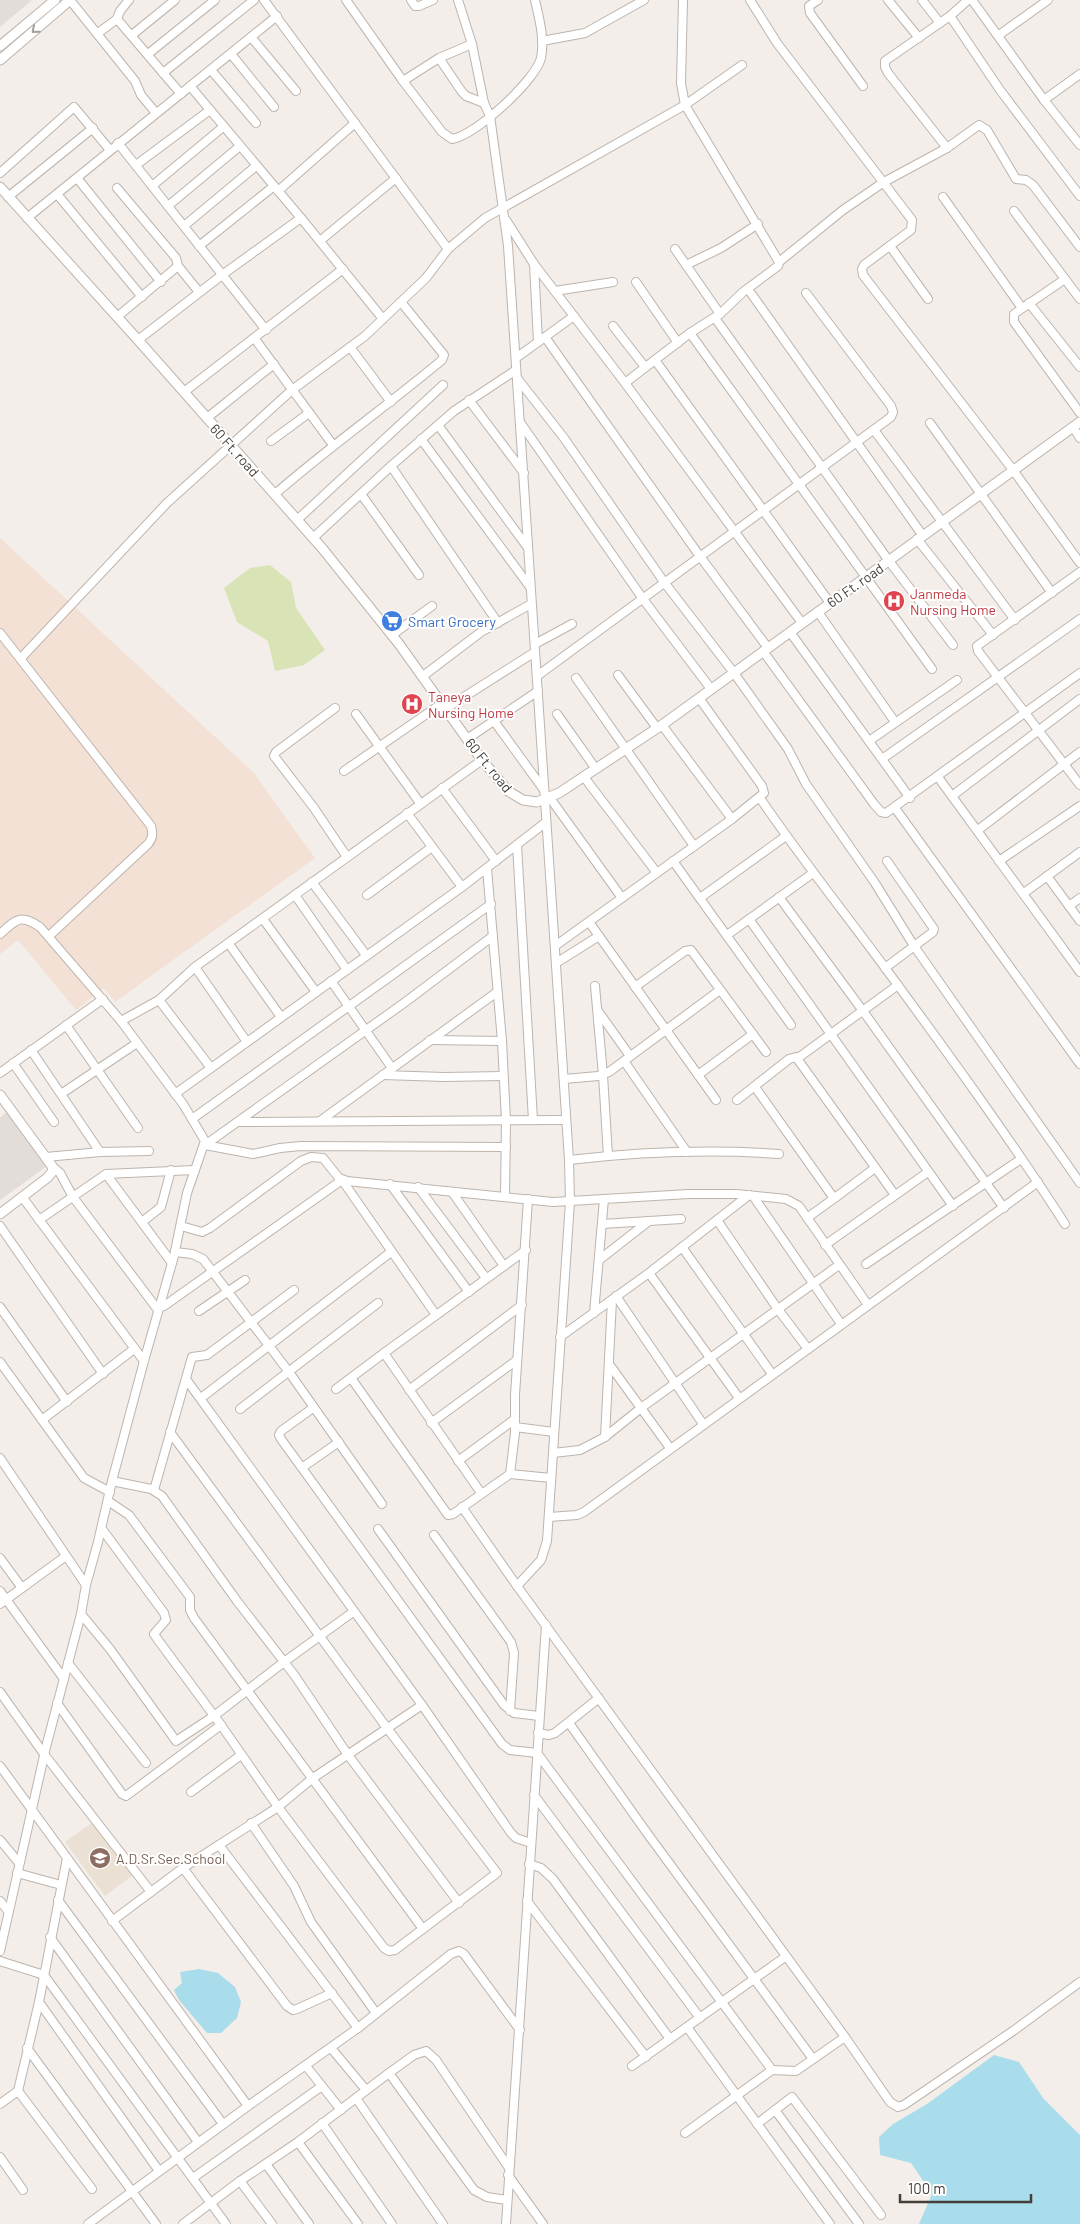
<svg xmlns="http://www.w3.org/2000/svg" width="1080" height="2224" font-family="Barlow,sans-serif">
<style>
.commercial{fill:#f3e1d6}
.industrial{fill:#e3ddda}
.education{fill:#ebe0d4}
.green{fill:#d8e4b5}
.water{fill:#aaddeb}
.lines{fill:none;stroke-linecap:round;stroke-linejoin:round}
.minor-casing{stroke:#beb4ac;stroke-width:10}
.tertiary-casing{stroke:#beb4ac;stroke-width:11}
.minor{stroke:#fff;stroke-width:8}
.tertiary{stroke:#fff;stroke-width:9}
.oneway{stroke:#a29e9c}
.labels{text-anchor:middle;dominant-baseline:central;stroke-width:4;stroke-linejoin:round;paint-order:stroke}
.street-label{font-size:14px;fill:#463e38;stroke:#fff}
.health-label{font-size:14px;fill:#be3a42;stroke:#fff;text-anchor:start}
.shop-label{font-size:14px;fill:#366cbe;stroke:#fff;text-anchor:start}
.education-label{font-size:14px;fill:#785e54;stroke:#fff;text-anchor:start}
</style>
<rect width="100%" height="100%" fill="#f3eee9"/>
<polygon class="commercial" points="0,538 253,772 315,858 115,1002 104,988 76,1010 18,940 0,954"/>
<g class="industrial">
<polygon points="0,0 32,0 0,27"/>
<polygon points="7,1112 47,1166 0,1200 0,1118"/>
</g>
<polygon class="education" points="96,1820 136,1873 105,1896 65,1842"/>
<polygon class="green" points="270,565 291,582 296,608 325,650 304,665 275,671 268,641 237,622 224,588 250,568"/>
<g class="water">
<polygon points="199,1969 218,1973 235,1987 241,2002 237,2018 221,2033 207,2033 179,2000 174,1990 182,1983 180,1972"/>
<polygon points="994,2055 1019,2062 1043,2098 1080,2135 1080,2224 919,2224 932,2194 911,2163 880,2155 879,2137 893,2124 927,2104"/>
</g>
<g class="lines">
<g class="minor-casing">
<g id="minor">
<polyline points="70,0 135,81 141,95 156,113"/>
<polyline points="264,0 448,249"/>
<path d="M346 0 403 81 442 132 452 139C475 136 536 80 541 58 545 39 539 18 535 0"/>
<polyline points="411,0 415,6 419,6 433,0"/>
<polyline points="458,0 472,44 484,103 490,116 508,246 569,1160 570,1202 547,1541 541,1560 517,1586"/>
<polyline points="750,0 777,43 912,220 911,230 864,265 862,269 863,275 1013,470 1080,563"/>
<polyline points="818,0 809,6 810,13 863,86"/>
<polyline points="888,0 919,38"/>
<polyline points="922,0 940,23"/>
<polyline points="972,0 1044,100 1080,145"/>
<polyline points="950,16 1000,90 1080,196"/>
<polyline points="117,19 120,11 129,0"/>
<polyline points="98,33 117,19 181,94"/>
<polyline points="132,35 175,0"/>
<polyline points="999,35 1048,0"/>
<polyline points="251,37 296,91"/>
<polyline points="542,41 585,33 644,0"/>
<polyline points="148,54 215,0"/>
<polyline points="231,54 274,107"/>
<polyline points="439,58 462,92 466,96 484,103"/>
<polyline points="211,70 256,123"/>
<polyline points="163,73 254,0"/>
<polyline points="403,81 439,58 472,44"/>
<polyline points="1044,100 1080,74"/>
<polyline points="118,143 266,330"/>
<polyline points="947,148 888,73 885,67 885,61 950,16 968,0"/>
<polyline points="136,165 210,110"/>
<polyline points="0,173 74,107 110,150"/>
<polyline points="77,178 161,282"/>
<polyline points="152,186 223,127"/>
<polyline points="117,188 176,258 178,266 117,317"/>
<polyline points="278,191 355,123"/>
<polyline points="57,194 142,297"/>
<polyline points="8,197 93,128"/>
<polyline points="943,197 1022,308"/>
<polyline points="168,206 240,146"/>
<polyline points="1014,211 1080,299"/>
<polyline points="27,218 277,16"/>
<polyline points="301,218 383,319"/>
<polyline points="506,220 534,264 625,383 802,623"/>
<polyline points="184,226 256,166"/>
<polyline points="321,240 396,178"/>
<polyline points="199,246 274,186"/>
<polyline points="890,246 928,299"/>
<polyline points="675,249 720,314"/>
<polyline points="779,262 843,210 884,182 947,148 979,125 987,130 1016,179 1026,180 1033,185 1080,247"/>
<polyline points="534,264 538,342"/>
<polyline points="686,265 721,248 758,224"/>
<polyline points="178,266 199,292"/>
<polyline points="1065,279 1014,314 1014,322 1080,413"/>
<polyline points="636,282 678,343"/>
<polyline points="748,289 923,536"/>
<polyline points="555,291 613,282"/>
<polyline points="1029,303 1080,367"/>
<polyline points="715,318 889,561 953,645"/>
<polyline points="613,326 645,367"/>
<polyline points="690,333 932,669"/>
<polyline points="545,337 699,555 768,648"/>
<polyline points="255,339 333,445"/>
<polyline points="138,340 222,275 301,218 190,86"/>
<polyline points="350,347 391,402"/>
<polyline points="516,358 574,316"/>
<polyline points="655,360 830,603"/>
<polyline points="517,378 564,438 664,582 734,673 788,749 806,784 875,883 914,946 1080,1183"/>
<polyline points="625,383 690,333 720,314 743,292 778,266 779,262 685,105 681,83 683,0"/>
<polyline points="184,392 343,269"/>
<polyline points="469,400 524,473"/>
<polyline points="207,418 274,364"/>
<polyline points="520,422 643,599 711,689"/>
<polyline points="930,423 1052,593"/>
<polyline points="438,425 528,548"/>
<polyline points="1073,427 1080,438"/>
<polyline points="874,430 1015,620"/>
<polyline points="421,439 530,587"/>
<polyline points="271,441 309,413"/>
<polyline points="391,466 498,623"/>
<path d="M275 494C329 447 387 406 442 360L444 355 401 302"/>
<polyline points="361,494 419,575"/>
<polyline points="297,520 443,385"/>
<polyline points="313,538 391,466 454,411 516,370"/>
<polyline points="917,539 993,635"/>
<polyline points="1080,572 977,646 978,651 1080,785"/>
<polyline points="818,612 895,722"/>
<polyline points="790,632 910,798"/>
<path d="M0 633 151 826C153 834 153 838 148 844L49 936"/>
<polyline points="392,635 432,606"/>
<polyline points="535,644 572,624"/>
<polyline points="763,651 874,804 881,812 886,813 1080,673"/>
<polyline points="21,658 167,503 292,390 365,336 426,278 448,249 485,218 685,105 742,65"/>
<polyline points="618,675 657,728"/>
<polyline points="423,676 481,632 531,604"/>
<polyline points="537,676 891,417 893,412 891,406 806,293"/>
<polyline points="576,678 694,846"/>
<polyline points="335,708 276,752 274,756 314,808 347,857"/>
<polyline points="445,709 535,652"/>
<polyline points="356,714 420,803"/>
<polyline points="557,714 596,769"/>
<polyline points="494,721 544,790"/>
<polyline points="662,725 732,819"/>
<polyline points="467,739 538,691"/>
<polyline points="869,741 957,680"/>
<polyline points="882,759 1080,619"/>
<polyline points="344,771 441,704"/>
<polyline points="584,777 657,873"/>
<polyline points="938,777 1080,972"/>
<polyline points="442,788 496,861"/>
<polyline points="952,796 1080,699"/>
<polyline points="550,798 622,898"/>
<path d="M760 798C800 857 844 912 886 969 947 1052 1009 1137 1065 1224"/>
<polyline points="895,808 1080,1064"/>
<polyline points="407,813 462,887"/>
<polyline points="978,830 1080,752"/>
<polyline points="517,845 533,1120"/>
<polyline points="673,861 791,1025"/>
<polyline points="999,861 1080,806"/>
<polyline points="487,869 502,1041 506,1120 505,1196"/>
<polyline points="1047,876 1080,921"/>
<polyline points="312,882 366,955"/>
<polyline points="1024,893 1080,852"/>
<polyline points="295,895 347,970"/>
<polyline points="367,895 432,847"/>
<polyline points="779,897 863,1011 1004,1208"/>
<polyline points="700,898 786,836"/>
<polyline points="1069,906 1080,898"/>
<polyline points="263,919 316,992"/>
<polyline points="749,919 953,1206"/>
<polyline points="589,922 716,1100"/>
<path d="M0 934C16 920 20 913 40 927L121 1021 183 1104 205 1141 187 1193 174 1256 144 1361 112 1481 98 1542 86 1585 81 1614 46 1747 0 1951"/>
<polyline points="727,935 813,873"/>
<polyline points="229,944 281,1017"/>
<polyline points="555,946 732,819 764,793 762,786 699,698"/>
<polyline points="556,963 599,936"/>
<polyline points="195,967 247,1042"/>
<polyline points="885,968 933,932 934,929 887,861"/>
<polyline points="331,981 392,1068"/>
<polyline points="595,986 603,1075 608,1156"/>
<polyline points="635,987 685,951 691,950 766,1052"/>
<polyline points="159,1000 211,1068"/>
<polyline points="598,1011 630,1056"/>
<polyline points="121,1021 159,1000 195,967 482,760"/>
<polyline points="66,1025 138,1128"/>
<polyline points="430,1040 502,1041"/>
<polyline points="31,1050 100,1152"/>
<polyline points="798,1058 898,985"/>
<polyline points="624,1061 687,1152"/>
<polyline points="13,1063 54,1122"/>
<polyline points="0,1073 103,999"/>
<polyline points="383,1075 444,1077 503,1076"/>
<polyline points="698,1075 753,1034"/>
<polyline points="564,1079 598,1076 609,1072 720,990"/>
<polyline points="755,1087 833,1197 836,1197 875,1168"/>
<polyline points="61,1094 137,1043"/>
<polyline points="175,1094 462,887 545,823"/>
<polyline points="737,1100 789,1059 796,1057 895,1195"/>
<polyline points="192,1119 491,904"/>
<polyline points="320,1121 497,992"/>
<polyline points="238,1122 565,1120"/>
<polyline points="205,1145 404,1003 493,936"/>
<polyline points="205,1145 253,1154 280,1148 301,1146 506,1147"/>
<polyline points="46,1157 100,1152 149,1151"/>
<path d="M569 1160C639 1152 709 1149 779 1154"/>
<polyline points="52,1166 60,1173 73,1197 158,1310"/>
<polyline points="106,1174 172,1263"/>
<polyline points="390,1184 469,1292"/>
<polyline points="418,1187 486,1278"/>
<polyline points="452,1192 504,1266"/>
<polyline points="753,1196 841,1324"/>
<polyline points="23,1198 144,1361"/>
<polyline points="807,1218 836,1197"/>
<polyline points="39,1220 106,1174 194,1170"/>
<polyline points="717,1220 777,1308 808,1349"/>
<polyline points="142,1222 161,1207 171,1170"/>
<polyline points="602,1224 681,1219"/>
<polyline points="0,1226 103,1374"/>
<polyline points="181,1226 202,1232 210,1228 301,1161 311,1157 323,1158 339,1178 347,1181 553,1202 689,1194 736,1194 786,1199 799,1206 868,1305"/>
<polyline points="825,1245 928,1172"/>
<polyline points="682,1247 772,1374"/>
<polyline points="175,1252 192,1254 203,1259 289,1372 382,1504"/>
<polyline points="599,1260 649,1221"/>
<polyline points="866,1264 1021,1159"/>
<polyline points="649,1273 739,1398"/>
<polyline points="616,1296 703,1424"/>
<polyline points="164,1306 342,1180 436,1315"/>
<polyline points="0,1307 67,1402"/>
<polyline points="199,1311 245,1280"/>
<polyline points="594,1313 604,1199"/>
<polyline points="560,1337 649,1273 749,1195"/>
<polyline points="0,1362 84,1478 110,1492"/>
<polyline points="609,1364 670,1448"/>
<polyline points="351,1378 448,1515 453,1514 510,1474 551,1478"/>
<polyline points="186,1379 422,1705 511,1833 516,1838 531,1843"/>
<polyline points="336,1389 384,1353"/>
<polyline points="409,1390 522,1305"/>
<polyline points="201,1398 391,1252"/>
<polyline points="313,1408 281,1431 279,1435 281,1439 502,1744 510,1750 537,1753 772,2070"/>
<polyline points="240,1409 378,1303"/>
<polyline points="42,1420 134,1349"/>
<polyline points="431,1423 517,1360"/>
<polyline points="515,1427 554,1432"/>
<polyline points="605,1437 612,1300"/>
<polyline points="553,1453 580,1450 605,1437 641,1408 839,1265"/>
<polyline points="0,1458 86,1585"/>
<polyline points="458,1461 515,1419"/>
<polyline points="303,1467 339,1442"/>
<polyline points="510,1474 515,1433 515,1395 528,1199"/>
<polyline points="112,1481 151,1489 162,1496 237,1601 295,1676 348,1755 459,1903"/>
<polyline points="154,1490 192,1357 207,1355 294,1290"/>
<polyline points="481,1493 384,1353 526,1250"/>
<polyline points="108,1501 129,1515 190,1597 190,1610 194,1618 423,1929"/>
<polyline points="462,1507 517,1586 845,2037 796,2071 772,2070 685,2133"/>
<polyline points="549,1517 577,1515 584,1512 1038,1182"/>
<polyline points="102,1529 164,1613 166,1620 154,1634 158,1640 221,1725 278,1807 384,1948 389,1951 395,1950 497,1873 387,1728 170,1432"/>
<polyline points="378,1529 504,1705 514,1713 539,1716"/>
<polyline points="434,1535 511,1642 514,1653 510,1711"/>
<polyline points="0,1558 22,1588"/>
<polyline points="0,1591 64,1679"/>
<polyline points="0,1604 66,1556"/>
<polyline points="81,1614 110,1649 176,1741 214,1716 284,1662 353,1612"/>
<polyline points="68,1663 146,1763"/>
<polyline points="0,1692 44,1754 151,1892"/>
<polyline points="57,1703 122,1794 126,1796 221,1725"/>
<polyline points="569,1723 647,1833 813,2059"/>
<polyline points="538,1733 549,1735 555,1733 599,1698"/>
<polyline points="0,1766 248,2106"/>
<polyline points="191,1792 241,1755"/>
<polyline points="534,1795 700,2018"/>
<polyline points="251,1823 294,1886 311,1922 376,2013"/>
<polyline points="0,1840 19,1863"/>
<polyline points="219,1845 358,2028"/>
<polyline points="529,1864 541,1868 553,1879 670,2039"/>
<polyline points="183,1868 287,2006 293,2010 297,2009 332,1993"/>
<polyline points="17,1873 61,1885"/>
<polyline points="58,1900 223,2124"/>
<polyline points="0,1901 8,1911"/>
<polyline points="527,1901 646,2057"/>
<polyline points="112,1921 183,1868 278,1807 313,1778 422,1705"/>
<polyline points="50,1937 198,2142"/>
<polyline points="0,1961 44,1975 226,2224"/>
<polyline points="39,2002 159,2171"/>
<polyline points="687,2027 830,2224"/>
<polyline points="845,2037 890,2102 898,2107 904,2105 1013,2031 1080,1982"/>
<polyline points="27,2048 156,2224"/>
<polyline points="331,2048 366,2090"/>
<polyline points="306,2066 341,2110"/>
<polyline points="632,2066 785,1957"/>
<polyline points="389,2073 474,2190 487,2197 507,2200"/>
<polyline points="18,2091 92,2189"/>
<polyline points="356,2098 443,2224"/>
<polyline points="0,2104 18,2091 39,2002 67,1858"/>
<polyline points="775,2110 859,2224"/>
<polyline points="322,2123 392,2224"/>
<polyline points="757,2124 792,2097 881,2215"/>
<polyline points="298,2142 358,2224"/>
<polyline points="0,2157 23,2190"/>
<polyline points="266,2164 309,2224"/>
<polyline points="508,2175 543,2224"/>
<polyline points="193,2178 322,2086"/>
<polyline points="240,2181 272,2224"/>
<polyline points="88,2224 248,2106 358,2028 451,1954 459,1951 464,1954 520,2030"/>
<polyline points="183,2224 240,2181 298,2142 389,2073 414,2055 426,2051 436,2060 509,2168"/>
<polyline points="506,2224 546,1625"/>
</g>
</g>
<g class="tertiary-casing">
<g id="tertiary">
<polyline points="0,46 55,0"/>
<polyline points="0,60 70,0"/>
<polyline points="0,187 138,340 322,548 399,644 482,760 508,791 523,800 537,802 559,793 662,725 1080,422"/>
<polyline points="0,1095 52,1166 53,1171 47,1178 0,1214"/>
</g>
</g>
<use href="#minor" class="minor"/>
<use href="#tertiary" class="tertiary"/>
</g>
<defs><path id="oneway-chevron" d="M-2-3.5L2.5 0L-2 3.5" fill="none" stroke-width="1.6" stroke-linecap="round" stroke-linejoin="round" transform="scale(1.25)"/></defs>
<use class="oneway" href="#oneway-chevron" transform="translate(35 30) rotate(139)"/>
<defs>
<g id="hospital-disc" transform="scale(1.125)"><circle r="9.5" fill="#e0444e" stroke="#fff"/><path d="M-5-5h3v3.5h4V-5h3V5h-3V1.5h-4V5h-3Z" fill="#fff"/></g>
<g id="supermarket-disc" transform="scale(1.125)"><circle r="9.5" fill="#3f7fe0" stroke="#fff"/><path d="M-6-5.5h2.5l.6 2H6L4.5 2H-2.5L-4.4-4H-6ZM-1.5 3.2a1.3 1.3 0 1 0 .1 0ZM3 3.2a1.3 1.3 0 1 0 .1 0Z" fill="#fff"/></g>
<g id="school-disc" transform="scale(1.125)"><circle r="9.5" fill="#8d6e63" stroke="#fff"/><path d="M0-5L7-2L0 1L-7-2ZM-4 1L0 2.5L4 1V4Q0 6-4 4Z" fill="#fff"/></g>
</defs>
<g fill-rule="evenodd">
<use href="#hospital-disc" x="894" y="601"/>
<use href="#supermarket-disc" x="392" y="621"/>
<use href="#hospital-disc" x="412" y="704"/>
<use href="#school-disc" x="100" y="1858"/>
</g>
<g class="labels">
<g class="street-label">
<text transform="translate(235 450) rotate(48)">60 Ft. road</text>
<text transform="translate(855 585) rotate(-35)">60 Ft. road</text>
<text transform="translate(489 765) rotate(51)">60 Ft. road</text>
</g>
<g class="health-label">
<text x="910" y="593">Janmeda<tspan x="910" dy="16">Nursing Home</tspan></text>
<text x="428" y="696">Taneya<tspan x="428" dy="16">Nursing Home</tspan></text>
</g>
<g class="shop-label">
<text x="408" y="621">Smart Grocery</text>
</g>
<g class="education-label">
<text x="116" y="1858">A.D.Sr.Sec.School</text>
</g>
</g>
<path d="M900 2194v8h131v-8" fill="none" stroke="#463e38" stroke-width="2.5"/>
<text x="908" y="2194" font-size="15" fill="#463e38" stroke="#ffffff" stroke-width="4" paint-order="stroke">100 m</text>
</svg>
